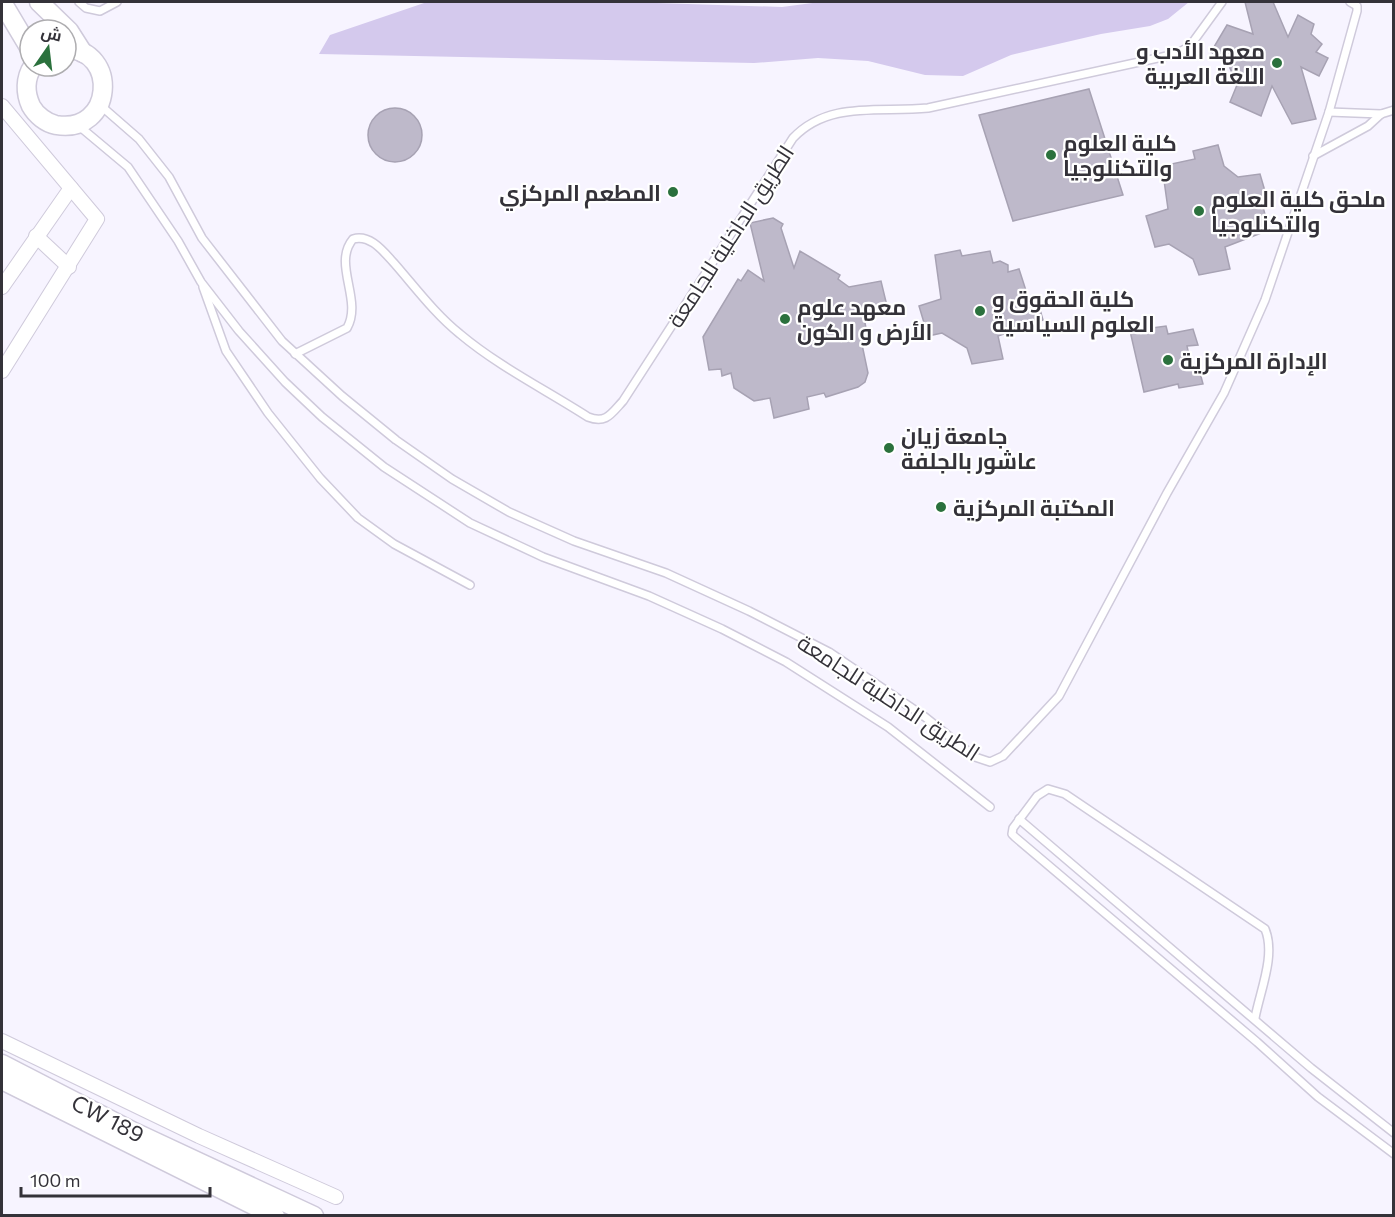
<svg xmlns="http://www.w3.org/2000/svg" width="1395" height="1217" font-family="Commissioner,Cairo,sans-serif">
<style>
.green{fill:#d4c9ed}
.building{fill:#beb9ca;stroke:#a7a2b3;stroke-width:1.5}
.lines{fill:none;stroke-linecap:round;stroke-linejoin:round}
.lane-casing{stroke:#cfcadb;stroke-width:10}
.street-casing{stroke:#cfcadb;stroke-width:16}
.secondary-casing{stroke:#cfcadb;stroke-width:21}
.lane{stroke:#fff;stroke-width:7}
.street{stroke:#fff;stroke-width:14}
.secondary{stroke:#fff;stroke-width:18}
.poi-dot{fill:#2b713d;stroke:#fff;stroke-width:2}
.labels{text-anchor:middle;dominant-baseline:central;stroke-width:4.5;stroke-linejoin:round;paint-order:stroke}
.poi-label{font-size:22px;font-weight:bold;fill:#343239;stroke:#fff;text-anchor:start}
.street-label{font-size:22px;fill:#343239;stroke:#fff}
</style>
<rect width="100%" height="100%" fill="#f7f4ff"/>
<polygon class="green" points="427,2 626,2 782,7 820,2 1189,2 1168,19 1150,26 1101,34 1011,55 963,76 925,75 868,61 818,58 754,63 319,54 330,35"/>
<g class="building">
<polygon points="1245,2 1273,2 1288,37 1298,15 1314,24 1311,34 1322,44 1316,52 1328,58 1319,76 1301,67 1316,119 1292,124 1272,86 1261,116 1230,102 1237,85 1227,61 1211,52 1227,25 1253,34"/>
<polygon points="1089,89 1123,195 1013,221 979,115"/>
<circle cx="395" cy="135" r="27"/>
<polygon points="1218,145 1224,166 1238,177 1260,174 1267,198 1261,199 1269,230 1225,247 1230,269 1199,275 1193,259 1169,244 1155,247 1146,216 1168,209 1162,166 1195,159 1193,151"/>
<polygon points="773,218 783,224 781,228 794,268 800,251 840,275 838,279 849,287 881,281 887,306 863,313 867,333 860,335 868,373 865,382 858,387 826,397 824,393 807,397 809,409 774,418 770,398 754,401 734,388 731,373 722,376 721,369 709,370 703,337 738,279 741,281 748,270 764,281 750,223"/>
<polygon points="960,250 962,256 990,251 993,263 1000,261 1008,265 1008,272 1019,269 1029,300 1037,299 1043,320 998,336 1003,359 972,364 967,348 942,333 928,336 919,306 941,299 935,255"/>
<polygon points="1166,326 1168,334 1193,329 1198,345 1187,346 1192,370 1199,369 1203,384 1179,388 1178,384 1144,392 1130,331"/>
</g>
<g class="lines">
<g class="lane-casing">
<g id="lane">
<polyline points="79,2 86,8 100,11 117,2"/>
<polyline points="100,105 139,139 169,177 202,238 282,341 342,396 396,440 452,479 509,512 574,541 666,573 749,611 829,652 925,717 975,757 990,762 1003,756 1059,696 1167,493 1224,393 1265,300 1329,112 1357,11 1357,6 1350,2"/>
<polyline points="1329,112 1381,114"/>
<polyline points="79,126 128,167 178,241 201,282 239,331 285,382 322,417 384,467 470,523 543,557 649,596 722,629 786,662 888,727 990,807"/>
<polyline points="1313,156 1368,126 1381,114 1394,110"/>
<polyline points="203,287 226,351 268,413 320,478 358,518 394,544 470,585"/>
<path d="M295 354 347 328C363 300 332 264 353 239 370 234 383 251 394 263 415 287 435 314 460 334 498 366 546 390 588 417 606 424 611 414 623 401L793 138C829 100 880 113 928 108L1176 54 1190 46 1222 2"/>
<polyline points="1019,819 1311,1068 1394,1133"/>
<path d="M1255 1018C1260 991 1276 955 1265 929L1065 794 1048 789 1037 796 1013 828 1012 834 1015 837 1257 1042 1318 1097 1394 1154"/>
</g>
</g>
<g class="street-casing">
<g id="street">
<polyline points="2,106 97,219 2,371"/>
<polyline points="36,236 69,267"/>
<polyline points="2,287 71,188"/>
<polyline points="2,1041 199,1136 336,1197"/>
</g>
</g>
<g class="secondary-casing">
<g id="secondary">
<polyline points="2,2 30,49"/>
<polyline points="39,2 69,31 83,53"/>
<path d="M33 66C25 78 25 93 31 106 36 115 46 123 56 125 114 135 119 49 66 49"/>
<polyline points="2,1064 134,1132 314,1216"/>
<polyline points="2,1080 275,1216"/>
</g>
</g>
<use href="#lane" class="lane"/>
<use href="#street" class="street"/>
<use href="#secondary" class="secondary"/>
</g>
<g class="poi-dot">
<circle cx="1277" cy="63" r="6"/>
<circle cx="1051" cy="155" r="6"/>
<circle cx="673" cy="192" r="6"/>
<circle cx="1199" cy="211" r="6"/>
<circle cx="980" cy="311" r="6"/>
<circle cx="785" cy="319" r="6"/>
<circle cx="1168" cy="360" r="6"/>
<circle cx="889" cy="448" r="6"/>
<circle cx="941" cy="507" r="6"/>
</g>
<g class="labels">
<g class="poi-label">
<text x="1265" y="50" text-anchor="end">معهد الأدب و<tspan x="1265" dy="25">اللغة العربية</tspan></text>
<text x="1063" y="142">كلية العلوم<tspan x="1063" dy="25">والتكنلوجيا</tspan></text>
<text x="661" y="192" text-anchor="end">المطعم المركزي</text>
<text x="1211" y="198">ملحق كلية العلوم<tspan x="1211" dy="25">والتكنلوجيا</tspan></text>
<text x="992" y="298">كلية الحقوق و<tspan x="992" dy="25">العلوم السياسية</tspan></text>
<text x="797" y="306">معهد علوم<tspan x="797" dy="25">الأرض و الكون</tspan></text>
<text x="1180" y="360">الإدارة المركزية</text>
<text x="901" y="435">جامعة زيان<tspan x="901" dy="25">عاشور بالجلفة</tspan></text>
<text x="953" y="507">المكتبة المركزية</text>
</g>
<g class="street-label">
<text transform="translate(730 236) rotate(-57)">الطريق الداخلية للجامعة</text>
<text transform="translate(889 697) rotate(33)">الطريق الداخلية للجامعة</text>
<text transform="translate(108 1118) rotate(27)">CW 189</text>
</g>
</g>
<rect width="1395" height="1217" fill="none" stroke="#343239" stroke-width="6"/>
<g transform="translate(48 48) rotate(14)"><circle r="28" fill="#ffffff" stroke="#aeadb0" stroke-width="1.5"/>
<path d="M0-4.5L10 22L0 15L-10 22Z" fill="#2b713d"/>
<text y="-9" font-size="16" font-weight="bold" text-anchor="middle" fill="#343239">ش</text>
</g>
<path d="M21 1187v9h189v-9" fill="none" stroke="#343239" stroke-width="3"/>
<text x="30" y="1187" font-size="18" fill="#343239" stroke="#ffffff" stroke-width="4.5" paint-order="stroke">100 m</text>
</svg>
